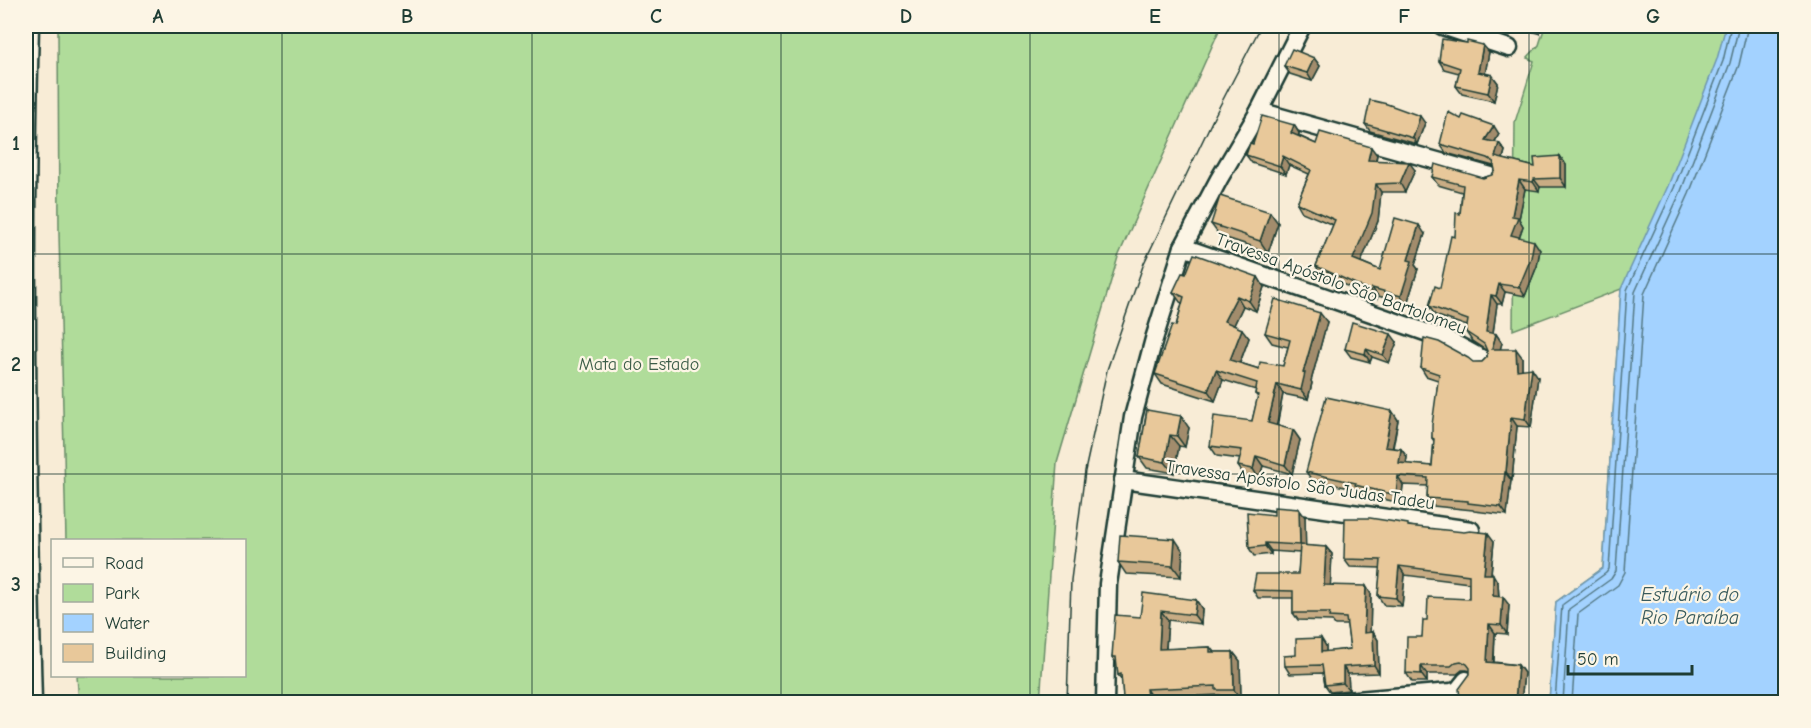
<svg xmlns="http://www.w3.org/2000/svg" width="1811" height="728" font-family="'Comic Neue',sans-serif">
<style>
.green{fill:#b0dc9a;stroke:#688c67;stroke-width:1.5}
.water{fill:#a3d2ff;stroke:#6e96ae;stroke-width:1.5}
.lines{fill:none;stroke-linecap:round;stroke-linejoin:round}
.shore{stroke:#547985;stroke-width:1.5}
.minor-casing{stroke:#1f3d34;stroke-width:21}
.minor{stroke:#fcf5e5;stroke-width:16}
.tram{stroke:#1f3d34;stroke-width:1.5}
.wall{fill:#c8ac84;stroke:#1f3d34;stroke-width:1.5}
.shaded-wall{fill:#a28c6c;stroke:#1f3d34;stroke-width:1.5}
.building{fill:#e8c89a;stroke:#1f3d34;stroke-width:1.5}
.grid{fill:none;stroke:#1f3d34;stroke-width:1.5;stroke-opacity:0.55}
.labels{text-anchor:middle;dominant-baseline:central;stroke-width:4.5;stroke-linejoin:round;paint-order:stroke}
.street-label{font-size:18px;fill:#1f3d34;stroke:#fcf5e5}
.park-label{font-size:18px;fill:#3c5d48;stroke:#fcf5e5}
.water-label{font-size:20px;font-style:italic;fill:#395b5d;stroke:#fcf5e5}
.neatline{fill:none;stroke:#1f3d34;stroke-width:2}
.grid-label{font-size:20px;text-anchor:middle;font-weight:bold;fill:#1f3d34}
</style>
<rect width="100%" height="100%" fill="#f8ecd6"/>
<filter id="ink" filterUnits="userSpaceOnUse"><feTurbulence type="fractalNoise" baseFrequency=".0167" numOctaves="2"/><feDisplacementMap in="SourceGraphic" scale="12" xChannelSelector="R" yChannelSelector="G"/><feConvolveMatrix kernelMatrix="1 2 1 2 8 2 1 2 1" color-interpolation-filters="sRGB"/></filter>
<g filter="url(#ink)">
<g class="green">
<polygon points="58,26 1221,26 1118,257 1057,463 1040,702 79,702 77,676 244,676 244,540 66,540 59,234"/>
<polygon points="1545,26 1785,26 1785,702 1549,702 1556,602 1603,568 1621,289 1513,330 1515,122 1534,61 1527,58 1539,45"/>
</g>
<polygon class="water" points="1726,26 1785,26 1785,702 1549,702 1556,602 1603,568 1621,289 1668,186 1717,59"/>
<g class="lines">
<g class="shore">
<polyline points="1555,702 1562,605 1606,573 1609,569 1627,290 1674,188 1723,61 1731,26"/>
<polyline points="1563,702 1569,609 1611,579 1616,571 1635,292 1681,191 1730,63 1739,26"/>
<polyline points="1572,702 1578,614 1618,585 1625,572 1644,294 1689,194 1739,65 1748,26"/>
</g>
<g class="minor-casing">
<g id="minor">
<path d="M30 26C24 251 27 477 33 702"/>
<polyline points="1442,26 1509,48"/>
<polyline points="1259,111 1491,176"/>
<polyline points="1183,247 1448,340 1481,358 1483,361"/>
<polyline points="1123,480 1471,530"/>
<polyline points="1105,702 1108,584 1133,417 1154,339 1183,247 1219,179 1259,111 1302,26"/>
<polyline points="1334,702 1451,692 1457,691 1466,680"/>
</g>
</g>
<use href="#minor" class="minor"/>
<polyline class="tram" points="1067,702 1071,580 1085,471 1107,370 1144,263 1215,115 1261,26"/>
</g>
<g class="wall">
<polygon points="1519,26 1541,26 1539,33 1521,29"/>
<polygon points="1489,52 1485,73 1492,75 1498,83 1494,101 1462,94 1456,86 1459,73 1444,69 1439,61"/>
<polygon points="1314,58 1320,66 1312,81 1290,74 1284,66"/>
<polygon points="1461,119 1499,134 1495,142 1499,143 1505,151 1503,159 1535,167 1560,156 1566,165 1566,187 1540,187 1539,191 1525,189 1519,219 1523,226 1519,237 1540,250 1537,266 1525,296 1505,292 1502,304 1497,304 1493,333 1496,334 1502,343 1500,349 1522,357 1522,369 1538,377 1531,427 1517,426 1512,480 1511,480 1507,515 1474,511 1473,510 1433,506 1427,498 1428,486 1403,485 1401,503 1361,494 1359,490 1312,480 1306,472 1392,411 1398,420 1393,448 1401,449 1407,457 1406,464 1432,466 1434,441 1432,438 1438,380 1426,376 1421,368 1482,362 1487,357 1487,351 1472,341 1466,332 1467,326 1435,315 1429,306 1440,288 1455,237 1460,214 1462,192 1438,185 1432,177 1483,178 1492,175 1495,170 1494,166 1446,153 1440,144"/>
<polygon points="1425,123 1417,144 1370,131 1365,124"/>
<polygon points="1294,125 1299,133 1299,136 1316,144 1377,155 1376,161 1415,170 1405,192 1381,192 1378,221 1361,262 1380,270 1425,234 1415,265 1418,269 1407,304 1378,296 1377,299 1321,275 1316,266 1333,225 1302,212 1297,203 1309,174 1289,165 1286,174 1252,163 1246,155 1253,144"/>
<polygon points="1278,223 1268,253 1253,248 1251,246 1220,236 1211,224"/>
<polygon points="1186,274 1258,277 1264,287 1256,311 1243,306 1234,325 1249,338 1240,363 1259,369 1283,366 1288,347 1272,343 1265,333 1327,322 1311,381 1312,383 1308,399 1283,394 1277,426 1293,430 1300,440 1292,474 1263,466 1259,479 1245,476 1238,466 1240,459 1217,456 1210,446 1252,421 1258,397 1255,394 1256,390 1223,380 1215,401 1162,384 1155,374 1176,326 1182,303 1180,302 1173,292"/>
<polygon points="1397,342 1389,363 1372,357 1370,362 1351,357 1345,349"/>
<polygon points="1147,410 1189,428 1185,447 1179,446 1174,473 1147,468 1139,457"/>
<polygon points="1305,517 1305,546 1326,547 1332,554 1330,585 1371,594 1370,632 1373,632 1378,640 1379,673 1348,674 1349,690 1330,692 1325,685 1323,673 1290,674 1285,666 1296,655 1326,646 1326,652 1350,649 1347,625 1335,625 1332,621 1298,620 1293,613 1293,598 1258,598 1253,590 1298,574 1300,553 1271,551 1271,554 1254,556 1249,548"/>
<polygon points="1409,526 1494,541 1491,574 1498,583 1499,596 1509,605 1507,634 1495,633 1494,662 1518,665 1524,673 1521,702 1439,702 1460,698 1470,674 1470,671 1467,670 1462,670 1457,674 1427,674 1427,682 1412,682 1406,673 1422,637 1427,620 1469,599 1469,583 1405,575 1402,606 1384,605 1378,596 1381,568 1350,567 1344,559"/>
<polygon points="1183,551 1181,577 1126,574 1118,562"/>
<polygon points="1196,600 1202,609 1201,624 1168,620 1166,649 1210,647 1214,652 1233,652 1240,661 1241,699 1222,699 1220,695 1152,698 1153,702 1126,702 1123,698 1122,680 1118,675 1117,664 1112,657 1140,617"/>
</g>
<g class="shaded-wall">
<polygon points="1533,26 1541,26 1539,33"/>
<polygon points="1483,45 1489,52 1484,80 1478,72"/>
<polygon points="1314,58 1320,66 1312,81 1307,73"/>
<polygon points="1492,75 1498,83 1494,101 1488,93"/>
<polygon points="1420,116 1425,123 1417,144 1413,138"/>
<polygon points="1294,125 1299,133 1297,141 1291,133"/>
<polygon points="1494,126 1499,134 1491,148 1485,140"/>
<polygon points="1499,143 1505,151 1501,165 1495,157"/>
<polygon points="1371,147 1377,155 1373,168 1368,160"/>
<polygon points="1283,156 1289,165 1286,174 1280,166"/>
<polygon points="1560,156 1566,165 1566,187 1560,178"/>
<polygon points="1409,162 1415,170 1405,192 1400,183"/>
<polygon points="1534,179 1540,187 1539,191 1533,182"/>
<polygon points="1519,180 1525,189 1519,219 1523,226 1517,244 1511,235 1512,216"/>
<polygon points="1376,184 1381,192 1378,221 1359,267 1353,259"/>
<polygon points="1270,212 1278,223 1268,253 1260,241"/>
<polygon points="1419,225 1425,234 1415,265 1418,269 1407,304 1401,296 1408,260"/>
<polygon points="1534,241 1540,250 1537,266 1525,296 1519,287"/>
<polygon points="1258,277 1264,287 1256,311 1249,301"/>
<polygon points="1499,284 1505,292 1502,304 1496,296"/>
<polygon points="1372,288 1378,296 1377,299 1371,291"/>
<polygon points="1491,295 1497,304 1492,340 1486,332"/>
<polygon points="1237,296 1243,306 1231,331 1224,321"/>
<polygon points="1320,313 1327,322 1311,381 1312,383 1308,399 1301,390 1303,373"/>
<polygon points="1242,329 1249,338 1237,370 1230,360"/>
<polygon points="1391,334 1397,342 1389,363 1383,355"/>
<polygon points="1496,334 1502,343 1498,357 1492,349"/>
<polygon points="1366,349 1372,357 1370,362 1365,354"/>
<polygon points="1516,349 1522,357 1522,378 1517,370"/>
<polygon points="1532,368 1538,377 1531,427 1525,419"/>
<polygon points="1216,370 1223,380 1215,401 1208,391"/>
<polygon points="1277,384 1283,394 1275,433 1268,423"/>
<polygon points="1392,411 1398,420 1391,455 1385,447"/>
<polygon points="1181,416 1189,428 1185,447 1177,436"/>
<polygon points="1511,417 1517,426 1512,480 1506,472"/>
<polygon points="1293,430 1300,440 1292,474 1285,465"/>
<polygon points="1170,435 1179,446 1174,473 1165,462"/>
<polygon points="1401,449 1407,457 1405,472 1399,463"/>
<polygon points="1256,456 1263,466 1259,479 1253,469"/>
<polygon points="1505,472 1511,480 1507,515 1501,507"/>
<polygon points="1398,476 1403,485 1401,503 1396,495"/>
<polygon points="1299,509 1305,517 1306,553 1300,545"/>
<polygon points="1488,533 1494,541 1490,583 1484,574"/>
<polygon points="1175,539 1183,551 1181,577 1173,566"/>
<polygon points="1265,543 1271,551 1271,554 1265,546"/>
<polygon points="1326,547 1332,554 1330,593 1324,585"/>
<polygon points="1399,566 1405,575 1402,606 1396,598"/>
<polygon points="1493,574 1498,583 1499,604 1493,596"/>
<polygon points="1366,586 1371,594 1370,640 1364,633"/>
<polygon points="1503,597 1509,605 1507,634 1501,625"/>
<polygon points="1196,600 1202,609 1201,624 1194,615"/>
<polygon points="1161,611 1168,620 1165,658 1159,649"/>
<polygon points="1489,624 1495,633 1493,670 1487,662"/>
<polygon points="1373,632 1378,640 1379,673 1374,665"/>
<polygon points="1321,638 1326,646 1326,660 1321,652"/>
<polygon points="1233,652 1240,661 1241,699 1234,690"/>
<polygon points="1518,665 1524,673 1521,702 1515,702"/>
<polygon points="1421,666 1427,674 1427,682 1421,674"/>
<polygon points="1343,667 1348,674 1349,690 1343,683"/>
<polygon points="1146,689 1152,698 1153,702 1151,702 1147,697"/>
</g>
<g class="building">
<polygon points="1442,39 1467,43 1467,41 1483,45 1478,72 1492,75 1488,93 1456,86 1460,68 1439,61"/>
<polygon points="1292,49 1314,58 1307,73 1284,66"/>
<polygon points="1370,100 1387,104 1420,116 1413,138 1365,124"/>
<polygon points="1448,112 1461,119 1463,115 1494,126 1485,140 1499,143 1495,157 1535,167 1534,158 1560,156 1560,178 1534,179 1533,182 1519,180 1512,216 1518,217 1511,235 1534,241 1531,258 1519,287 1499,284 1496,296 1491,295 1486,332 1496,334 1492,349 1516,349 1517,370 1532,368 1525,419 1511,417 1506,472 1505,472 1501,507 1468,503 1468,501 1427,498 1428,478 1398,476 1396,495 1355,485 1356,483 1306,472 1326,397 1392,411 1385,447 1401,449 1399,463 1432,466 1434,439 1432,438 1432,425 1439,374 1421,368 1424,338 1439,342 1468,358 1473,362 1482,362 1487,357 1487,351 1484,344 1466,332 1468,320 1429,306 1435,286 1440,288 1451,236 1455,237 1456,213 1460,214 1463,185 1432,177 1435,164 1483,178 1492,175 1495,170 1493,161 1488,158 1440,144"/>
<polygon points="1262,116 1294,125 1291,133 1316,144 1320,132 1371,147 1368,160 1409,162 1400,183 1376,184 1372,213 1353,259 1380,270 1395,218 1419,225 1408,260 1412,261 1401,296 1372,288 1371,291 1316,266 1335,220 1297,203 1311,170 1283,156 1280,166 1246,155 1250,143 1253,144"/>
<polygon points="1220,196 1270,212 1260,241 1245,236 1245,235 1211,224"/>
<polygon points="1194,254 1258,277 1249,301 1237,296 1224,321 1242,329 1230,360 1259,369 1260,362 1283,366 1290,340 1265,333 1275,299 1320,313 1303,373 1305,373 1301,390 1277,384 1268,423 1293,430 1285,465 1256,456 1253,469 1238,466 1242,450 1210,446 1214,416 1252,421 1258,395 1255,394 1257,383 1216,370 1208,391 1155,374 1172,325 1176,326 1184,297 1173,292 1182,273 1186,274"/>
<polygon points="1352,322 1391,334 1383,355 1366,349 1365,354 1345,349"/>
<polygon points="1147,410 1181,416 1177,436 1170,435 1165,462 1139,457"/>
<polygon points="1274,507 1299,509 1300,545 1265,543 1265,546 1249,548 1247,512 1274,515"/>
<polygon points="1345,518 1370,518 1408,524 1408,526 1464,532 1470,531 1488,533 1484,574 1493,574 1493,596 1503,597 1501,625 1489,624 1487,662 1518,665 1515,702 1439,702 1439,700 1460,698 1459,689 1470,674 1470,668 1467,664 1461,661 1456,662 1451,666 1421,666 1421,674 1406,673 1407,637 1422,637 1423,620 1427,620 1428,597 1469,599 1469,575 1399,566 1396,598 1378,596 1381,560 1344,559"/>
<polygon points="1120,535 1175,539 1173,566 1118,562"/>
<polygon points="1300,545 1326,547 1324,585 1366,586 1364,633 1373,632 1374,665 1343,667 1343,683 1325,685 1322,665 1285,666 1284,656 1296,655 1296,639 1321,638 1321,652 1350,649 1346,618 1329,617 1330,613 1293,613 1293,591 1253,590 1256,574 1298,574"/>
<polygon points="1143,593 1196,600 1194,615 1161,611 1159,649 1210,647 1210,652 1233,652 1234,690 1216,690 1216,686 1146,689 1147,697 1123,698 1121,674 1118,675 1116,657 1112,657 1115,615 1140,617"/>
</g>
</g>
<path class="grid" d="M282 26V702M532 26V702M781 26V702M1030 26V702M1279 26V702M1529 26V702M26 254H1786M26 474H1786"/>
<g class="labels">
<g class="street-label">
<text transform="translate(1341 284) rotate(20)">Travessa Apóstolo São Bartolomeu</text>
<text transform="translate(1300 485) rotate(8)">Travessa Apóstolo São Judas Tadeu</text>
</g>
<g class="park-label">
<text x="639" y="364">Mata do Estado</text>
</g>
<g class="water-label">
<text x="1690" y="594">Estuário do<tspan x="1690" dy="23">Rio Paraíba</tspan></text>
</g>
</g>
<rect width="1811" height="728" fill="none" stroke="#fcf5e5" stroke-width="66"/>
<rect x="51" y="539" width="195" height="138" fill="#fcf5e5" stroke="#a4ab9e" stroke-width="1.5"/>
<rect x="63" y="558" width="30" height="9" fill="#fcf5e5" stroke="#a4ab9e" stroke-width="1.5"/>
<text x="105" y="569" font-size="18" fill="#1f3d34">Road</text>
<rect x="63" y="584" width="30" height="18" fill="#b0dc9a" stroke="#a4ab9e" stroke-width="1.5"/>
<text x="105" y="599" font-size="18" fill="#1f3d34">Park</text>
<rect x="63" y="614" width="30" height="18" fill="#a3d2ff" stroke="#a4ab9e" stroke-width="1.5"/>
<text x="105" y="629" font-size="18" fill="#1f3d34">Water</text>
<rect x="63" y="644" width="30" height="18" fill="#e8c89a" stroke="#a4ab9e" stroke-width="1.5"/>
<text x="105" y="659" font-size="18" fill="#1f3d34">Building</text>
<path d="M1568 665v9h124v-9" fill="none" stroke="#1f3d34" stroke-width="3"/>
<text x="1577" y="665" font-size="18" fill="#1f3d34" stroke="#fcf5e5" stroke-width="4.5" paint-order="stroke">50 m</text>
<rect x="33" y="33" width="1745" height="662" class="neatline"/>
<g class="grid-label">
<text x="158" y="23">A</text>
<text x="407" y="23">B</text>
<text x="656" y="23">C</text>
<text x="906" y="23">D</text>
<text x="1155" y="23">E</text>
<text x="1404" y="23">F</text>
<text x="1653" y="23">G</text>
<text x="16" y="150">1</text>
<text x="16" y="371">2</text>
<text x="16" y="591">3</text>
</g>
</svg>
